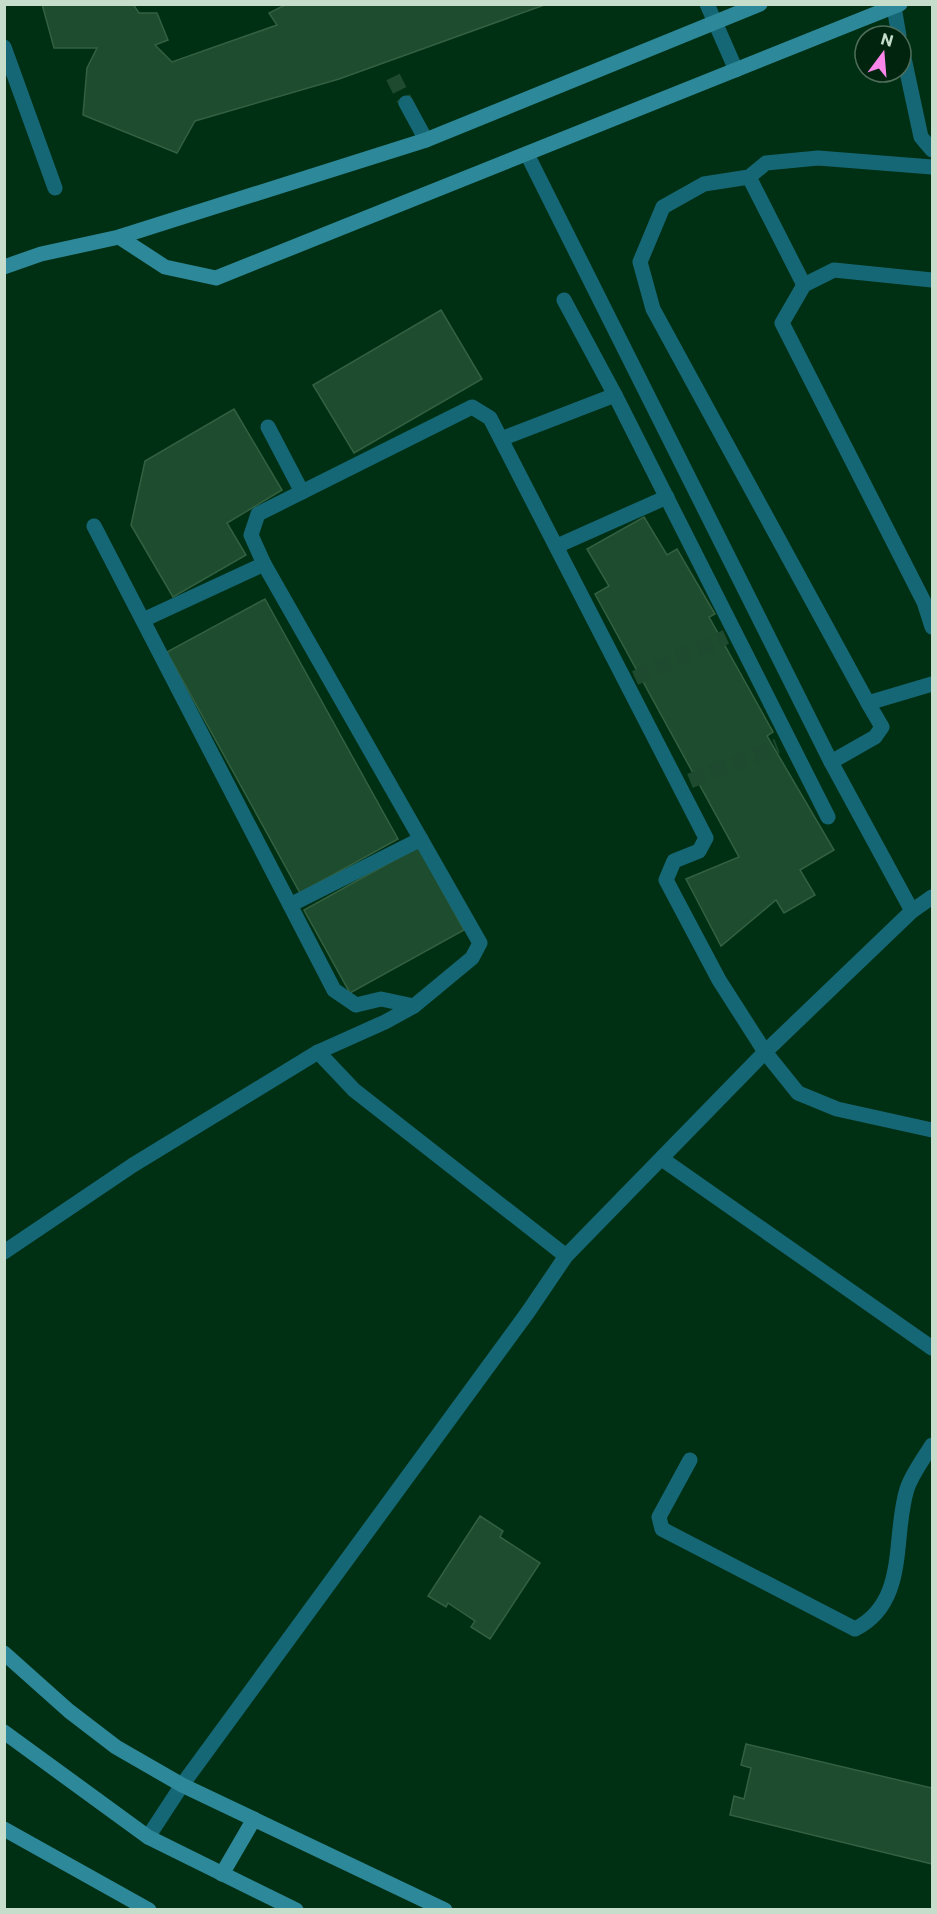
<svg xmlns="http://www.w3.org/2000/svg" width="937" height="1914" font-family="Commissioner,sans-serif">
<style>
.building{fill:#1e4c2e;stroke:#336041;stroke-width:1.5}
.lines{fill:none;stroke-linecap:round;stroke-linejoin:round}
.street-tunnel{stroke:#1e4a2f;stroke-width:15;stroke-dasharray:15 8;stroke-linecap:butt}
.lane{stroke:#166776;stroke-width:15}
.street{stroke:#166776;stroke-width:15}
.secondary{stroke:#2d8899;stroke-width:15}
</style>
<rect width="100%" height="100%" fill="#003014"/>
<g class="building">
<polygon points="42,4 133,4 139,13 157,13 168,40 155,45 172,62 277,25 269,13 287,4 547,4 339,79 195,121 177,153 83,115 87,68 97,48 54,48"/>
<polygon points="441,310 482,379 354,453 313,385"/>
<polygon points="234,409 282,490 227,523 246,555 173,597 131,525 145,461"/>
<polygon points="644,517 667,555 677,549 715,614 709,617 773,732 767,736 834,850 800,870 815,895 784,913 776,900 721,946 686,879 739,857 595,594 609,586 587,549"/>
<polygon points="265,599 398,839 300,893 167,652"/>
<polygon points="418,847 464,930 350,993 304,910"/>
<polygon points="480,1516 503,1531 500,1537 540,1563 490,1639 471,1627 475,1621 448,1603 446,1607 428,1596"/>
<polygon points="746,1744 932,1788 932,1864 730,1815 734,1796 744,1799 751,1768 741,1765"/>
</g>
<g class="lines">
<g class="street-tunnel">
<polyline points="393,77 406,103"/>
<polyline points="635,678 726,637"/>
<polyline points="690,781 777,746"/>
</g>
<g class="lane">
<polyline points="894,7 899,36"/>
<polyline points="901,44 921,137 932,150"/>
<path d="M690 1460 659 1517 662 1529 855 1629C909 1602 892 1536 907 1489 912 1474 924 1458 932 1445"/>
</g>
<g class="street">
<polyline points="707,4 736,70"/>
<polyline points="4,47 55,188"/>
<polyline points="406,103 426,140"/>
<polyline points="527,154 831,762 912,911"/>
<polyline points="749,177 804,285"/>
<polyline points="932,280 834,270 804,285 782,323 924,602 932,627"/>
<polyline points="564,300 615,395 828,817"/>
<polyline points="268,427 302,492"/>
<polyline points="501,439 615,395"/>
<polyline points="94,526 334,990 356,1005 381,999 414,1006"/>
<polyline points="557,546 667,497"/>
<polyline points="143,620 264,564"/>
<polyline points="868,703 653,309 640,262 663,207 704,184 749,177 766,163 818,158 932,167"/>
<polyline points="831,762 875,737 882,727 868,703 932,684"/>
<polyline points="290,905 421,839"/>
<polyline points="318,1052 354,1090 566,1256"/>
<polyline points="662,1159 932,1348"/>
<polyline points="4,1252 133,1165 318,1052 385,1022 414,1006 472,958 480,943 264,564 251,535 258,514 472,407 490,418 706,838 699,851 674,861 666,880 719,980 765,1052 798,1093 837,1109 932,1130"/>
<polyline points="148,1837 182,1785 528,1312 566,1256 765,1052 912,911 932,897"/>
</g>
<g class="secondary">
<polyline points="119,237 165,267 216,278 900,4"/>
<polyline points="4,267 41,254 119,237 426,140 760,4"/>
<polyline points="4,1653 69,1711 116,1747 182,1785 445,1910"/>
<polyline points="4,1732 148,1837 296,1910"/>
<polyline points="4,1829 149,1910"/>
<polyline points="222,1874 254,1819"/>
</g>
</g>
<rect width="937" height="1914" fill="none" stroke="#c5ddca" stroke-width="12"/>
<g transform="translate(883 54) rotate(16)"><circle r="28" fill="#01240f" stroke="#4f6e5a" stroke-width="1.5"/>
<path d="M0-4.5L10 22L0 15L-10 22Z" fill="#f987e9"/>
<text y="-9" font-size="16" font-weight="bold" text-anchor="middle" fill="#c5ddca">N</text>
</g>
</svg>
